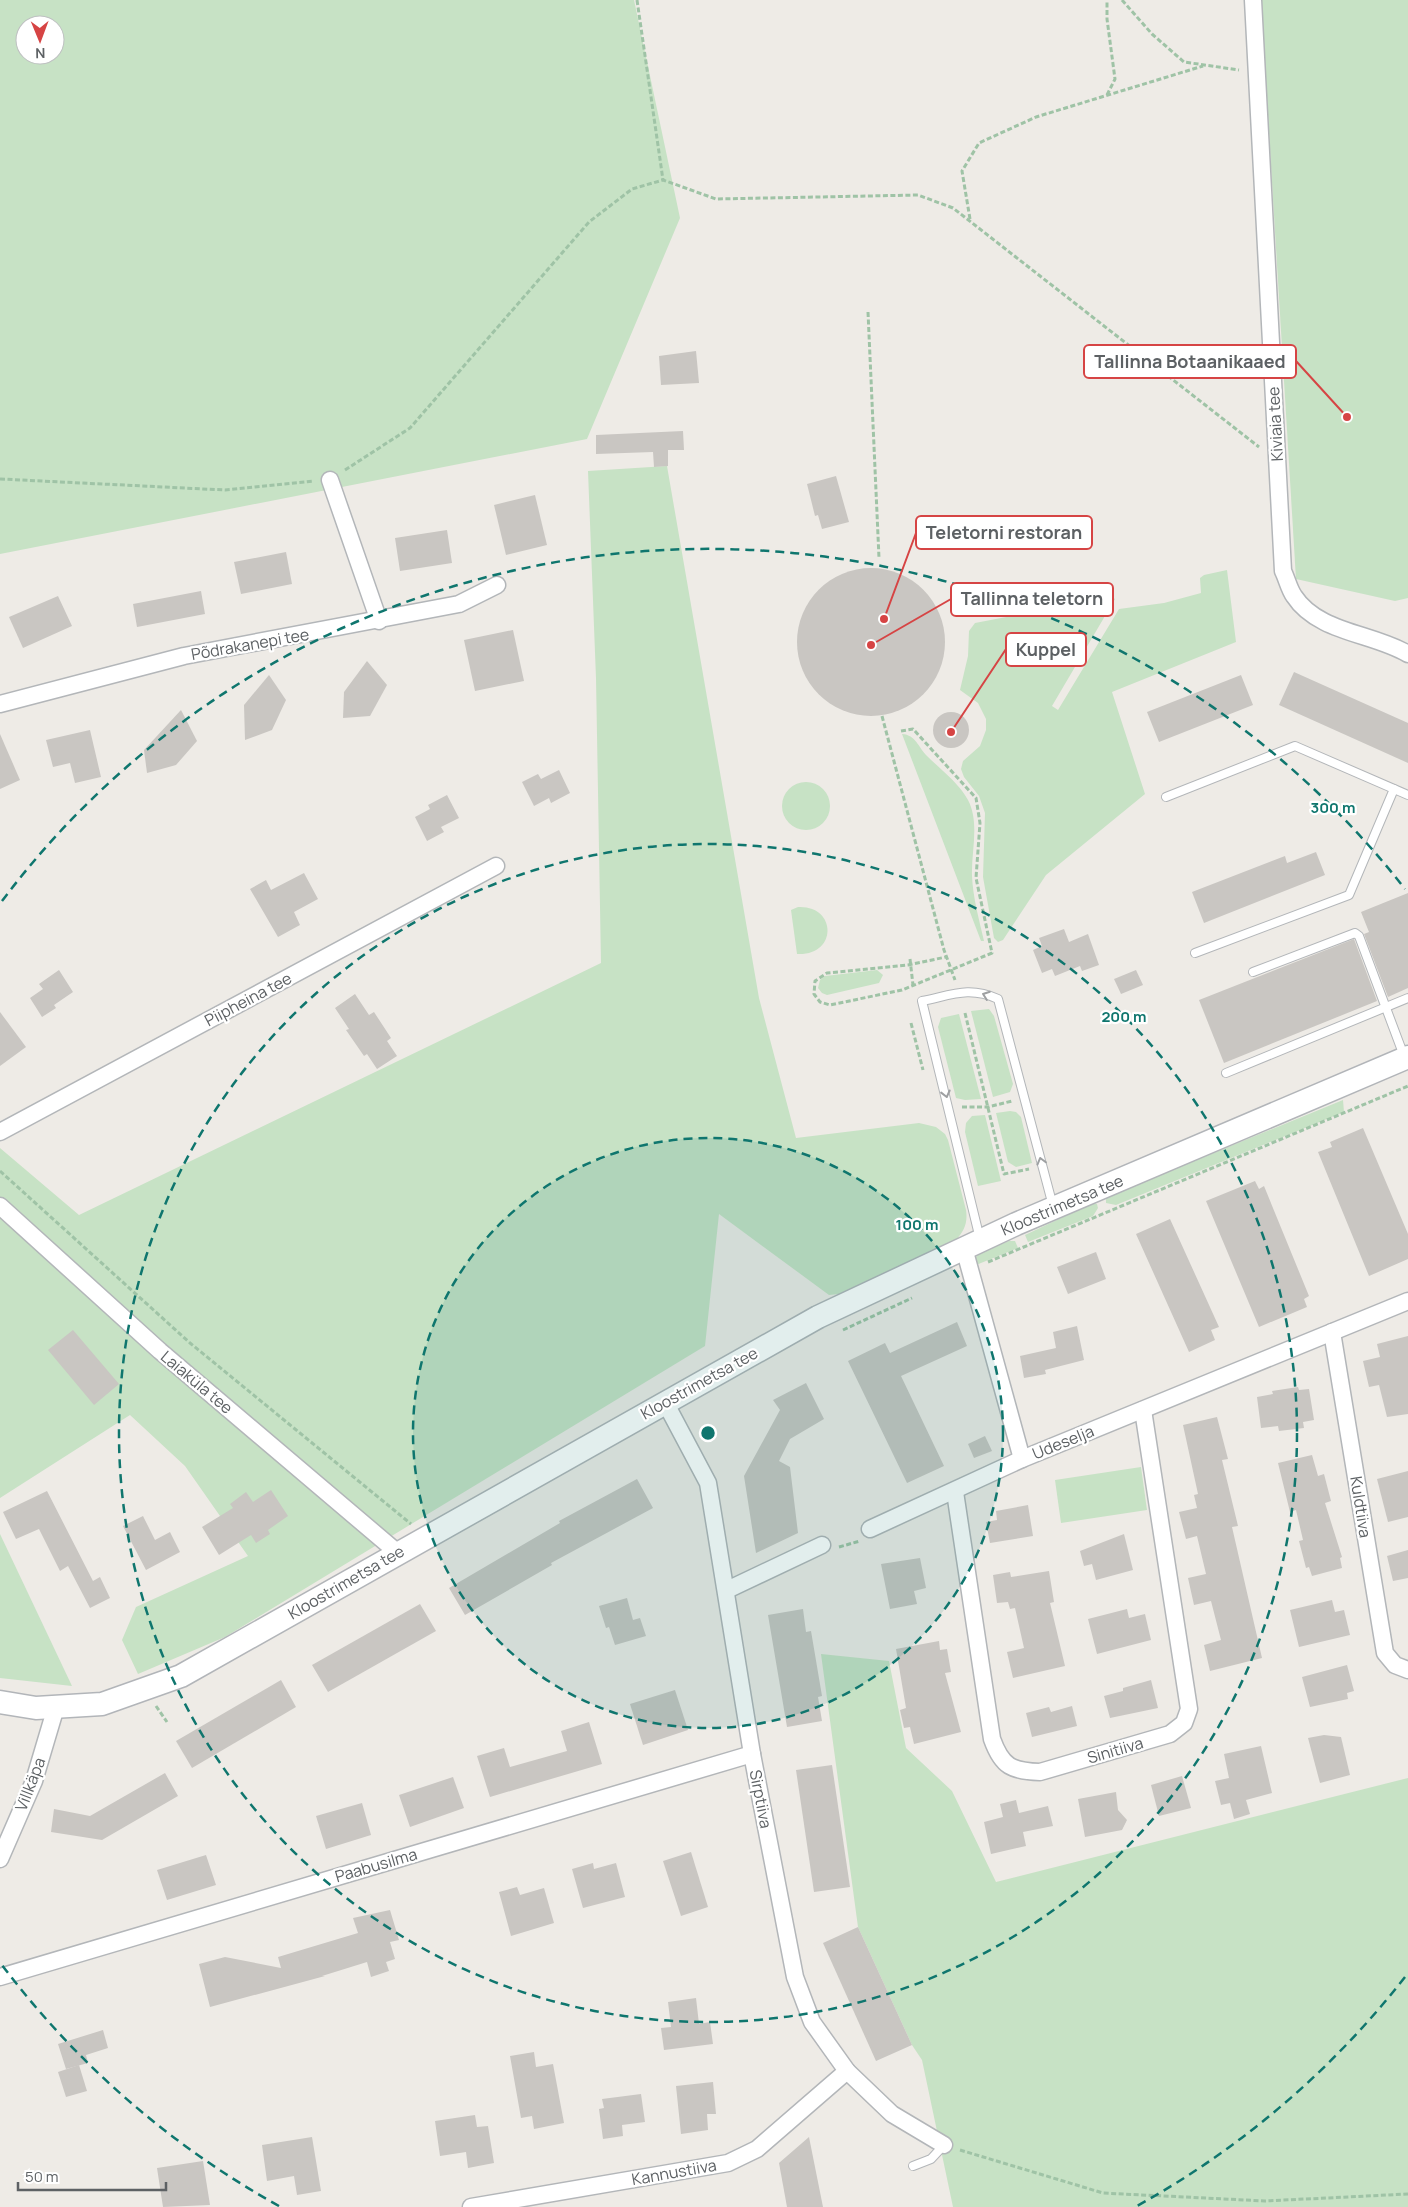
<svg xmlns="http://www.w3.org/2000/svg" width="1408" height="2207" font-family="Manrope,sans-serif">
<style>
.green{fill:#c7e2c5;fill-rule:evenodd}
.building{fill:#c9c6c2}
.lines{fill:none;stroke-linecap:round;stroke-linejoin:round}
.service-casing{stroke:#b3b6b9;stroke-width:10}
.minor-casing{stroke:#b3b6b9;stroke-width:19}
.secondary-casing{stroke:#b2b5b9;stroke-width:25}
.path{stroke:#9fc3a6;stroke-width:3;stroke-dasharray:5 2.5;stroke-linecap:butt}
.service{stroke:#fff;stroke-width:8}
.minor{stroke:#fff;stroke-width:16}
.secondary{stroke:#fff;stroke-width:22}
.oneway{stroke:#9ea0a2}
.ring{fill:none;stroke:#0f766e;stroke-width:2.5;stroke-dasharray:9 6}
.labels{text-anchor:middle;dominant-baseline:central;stroke-width:4.5;stroke-linejoin:round;paint-order:stroke}
.street-label{font-size:16px;fill:#5d6164;stroke:#fff}
.centre{fill:#0f766e;stroke:#fff;stroke-width:2.5}
.ring-label{font-size:15px;text-anchor:middle;font-weight:bold;fill:#0f766e;stroke:#fff;stroke-width:4.5;stroke-linejoin:round;paint-order:stroke}
.leader{fill:none;stroke:#d64444;stroke-width:2}
.callout-dot{fill:#d64444;stroke:#fff;stroke-width:2}
.callout{fill:#fff;stroke:#d64444;stroke-width:2}
.callout-label{font-size:18px;text-anchor:middle;font-weight:bold;fill:#5d6164}
</style>
<rect width="100%" height="100%" fill="#eeebe6"/>
<g class="green">
<path d="M0 0H634L680 218 587 439 0 554ZM25 25H55V55H25Z"/>
<polygon points="1261,0 1408,0 1408,598 1395,601 1296,579"/>
<path d="M667 466 759 998 796 1138 919 1123 936 1127 945 1134 948 1140 966 1210C968 1223 964 1231 956 1240L839 1294 829 1295 719 1214 705 1346 225 1637 138 1674 122 1640 136 1607 248 1556 185 1466 130 1415 0 1498V1148L79 1215 601 963 596 678 588 471Z"/>
<polygon points="1227,570 1236,642 1112,692 1145,794 1046,875 1003,940 998,942 994,938 983,877 985,813 979,796 964,777 961,769 963,761 980,746 986,730 986,719 978,703 960,690 968,656 969,631 975,623 1112,597 1115,599 1052,706 1058,710 1119,609 1164,603 1201,593 1200,578 1204,575"/>
<path d="M902 734C916 735 918 747 927 756 940 769 959 783 968 800 980 823 971 852 972 876 973 898 979 919 984 941H981Z"/>
<circle cx="806" cy="806" r="24"/>
<path d="M798 907C837 905 838 956 797 954L791 910Z"/>
<polygon points="877,970 883,975 879,983 827,995 822,993 818,988 820,980 825,976"/>
<polygon points="989,1009 994,1016 1013,1084 1010,1092 993,1097 971,1011"/>
<polygon points="959,1014 981,1099 965,1100 956,1098 938,1027 941,1018"/>
<polygon points="1343,1100 1344,1112 1116,1205 1106,1203 1106,1198 1111,1195"/>
<polygon points="1010,1111 1016,1112 1021,1117 1032,1163 1016,1167 1008,1162 996,1113"/>
<polygon points="985,1115 1001,1181 978,1186 965,1132 966,1123 972,1116"/>
<polygon points="1093,1203 1097,1204 1098,1208 1093,1216 1028,1242 1025,1235"/>
<polygon points="1009,1241 1015,1241 1018,1248 976,1265 976,1257 979,1253"/>
<polygon points="1141,1467 1147,1510 1061,1523 1055,1480"/>
<polygon points="0,1534 72,1686 0,1678"/>
<polygon points="821,1654 889,1661 906,1748 952,1791 996,1882 1408,1778 1408,2207 953,2207 922,2060 912,2045 858,1927"/>
</g>
<g class="building">
<polygon points="696,351 699,383 661,385 659,356"/>
<polygon points="683,431 684,450 668,450 668,466 654,467 653,452 596,454 596,435"/>
<polygon points="836,476 849,522 822,529 818,515 815,516 807,484"/>
<polygon points="535,495 547,545 506,555 494,505"/>
<polygon points="447,530 452,563 400,571 395,538"/>
<polygon points="286,552 292,584 241,594 234,562"/>
<circle cx="871" cy="642" r="74"/>
<polygon points="201,591 205,614 137,627 133,604"/>
<polygon points="58,596 72,626 23,648 9,617"/>
<polygon points="513,630 524,681 475,691 464,640"/>
<polygon points="367,661 387,685 370,716 343,718 344,692"/>
<polygon points="1294,672 1408,723 1408,763 1279,705"/>
<polygon points="269,675 286,700 272,730 245,740 244,705"/>
<polygon points="1241,675 1253,705 1159,742 1147,712"/>
<polygon points="181,710 197,741 176,765 147,773 144,750"/>
<circle cx="951" cy="730" r="18"/>
<polygon points="90,730 101,777 75,783 70,763 53,767 46,740"/>
<polygon points="0,734 20,780 0,789"/>
<polygon points="559,770 570,793 551,803 549,798 534,806 522,782 538,774 541,779"/>
<polygon points="447,795 459,818 441,827 444,832 427,841 415,817 430,809 428,805"/>
<polygon points="1316,852 1325,875 1204,923 1192,892 1285,856 1287,863"/>
<polygon points="304,873 318,899 294,912 300,925 278,937 250,889 266,880 271,890"/>
<polygon points="1408,893 1408,988 1388,997 1364,934 1369,932 1361,912"/>
<polygon points="1064,929 1069,942 1088,934 1099,965 1082,971 1080,966 1055,976 1052,969 1042,973 1033,950 1042,946 1039,938"/>
<polygon points="1354,939 1377,1001 1224,1063 1199,1000"/>
<polygon points="59,970 73,992 54,1005 56,1008 42,1017 30,998 43,989 39,984"/>
<polygon points="1136,970 1143,985 1121,994 1114,979"/>
<polygon points="355,994 369,1015 374,1012 391,1038 387,1041 397,1056 377,1069 367,1054 364,1056 346,1030 349,1029 335,1008"/>
<polygon points="0,1012 26,1047 0,1066"/>
<polygon points="1363,1128 1408,1234 1408,1259 1369,1276 1318,1152 1332,1147 1330,1142"/>
<polygon points="1255,1181 1259,1189 1264,1186 1309,1296 1304,1299 1307,1307 1259,1327 1206,1201"/>
<polygon points="1170,1219 1219,1327 1211,1330 1215,1340 1189,1352 1136,1234"/>
<polygon points="1096,1252 1106,1279 1068,1294 1057,1267"/>
<polygon points="957,1322 967,1346 901,1376 944,1466 907,1483 848,1361 885,1343 890,1353"/>
<polygon points="1077,1326 1084,1360 1045,1370 1046,1374 1024,1378 1020,1356 1056,1348 1053,1332"/>
<polygon points="73,1330 119,1384 94,1405 48,1350"/>
<polygon points="1408,1336 1408,1414 1387,1417 1379,1385 1369,1387 1363,1361 1380,1357 1377,1344"/>
<polygon points="806,1383 824,1419 790,1439 779,1461 790,1467 798,1533 756,1553 744,1476 780,1410 773,1400"/>
<polygon points="1298,1387 1299,1390 1309,1389 1314,1420 1303,1422 1304,1428 1279,1431 1278,1426 1261,1428 1257,1397 1273,1394 1272,1391"/>
<polygon points="1217,1417 1228,1459 1222,1460 1238,1526 1232,1527 1262,1658 1210,1671 1204,1645 1221,1640 1211,1601 1194,1605 1188,1578 1206,1574 1197,1536 1186,1539 1179,1512 1197,1508 1194,1495 1198,1494 1183,1425"/>
<polygon points="985,1436 992,1451 974,1458 968,1444"/>
<polygon points="1312,1455 1318,1476 1324,1474 1331,1501 1325,1503 1342,1557 1340,1558 1342,1568 1312,1576 1309,1567 1306,1568 1299,1541 1303,1540 1296,1510 1290,1512 1278,1463"/>
<polygon points="1408,1471 1408,1517 1388,1522 1377,1479"/>
<polygon points="637,1479 653,1508 551,1563 552,1565 465,1615 449,1588 560,1523 559,1521"/>
<polygon points="271,1490 288,1516 268,1530 270,1534 256,1543 251,1535 219,1555 202,1527 233,1508 230,1504 246,1492 253,1502"/>
<polygon points="47,1491 93,1581 100,1577 110,1598 90,1608 68,1566 60,1571 39,1529 16,1539 3,1512"/>
<polygon points="1028,1505 1033,1536 990,1543 986,1522 997,1520 996,1511"/>
<polygon points="143,1516 155,1540 170,1532 180,1552 146,1570 123,1526"/>
<polygon points="1124,1534 1133,1570 1096,1580 1092,1564 1084,1566 1080,1551"/>
<polygon points="1408,1550 1408,1578 1393,1581 1387,1556"/>
<polygon points="920,1558 926,1588 914,1591 917,1604 890,1609 881,1564"/>
<polygon points="1049,1571 1054,1602 1050,1603 1065,1666 1013,1678 1007,1652 1024,1648 1015,1608 1010,1609 1008,1602 997,1603 993,1575 1010,1572 1011,1577"/>
<polygon points="627,1598 633,1620 640,1618 646,1636 615,1645 609,1627 606,1628 599,1606"/>
<polygon points="1332,1600 1335,1612 1344,1610 1350,1635 1299,1647 1290,1610"/>
<polygon points="420,1604 436,1631 328,1692 312,1665"/>
<polygon points="803,1609 806,1632 811,1631 822,1696 818,1697 822,1721 787,1727 768,1615"/>
<polygon points="1127,1609 1129,1618 1145,1614 1151,1640 1097,1654 1088,1619"/>
<polygon points="939,1641 940,1650 947,1649 951,1672 945,1673 961,1732 914,1744 910,1727 904,1728 900,1710 906,1708 896,1649"/>
<polygon points="1347,1665 1354,1691 1347,1693 1348,1699 1310,1707 1302,1677"/>
<polygon points="281,1680 296,1707 192,1768 176,1741"/>
<polygon points="1151,1680 1158,1708 1110,1718 1104,1696 1123,1691 1123,1688"/>
<polygon points="675,1690 688,1730 643,1745 630,1704"/>
<polygon points="1072,1706 1077,1726 1032,1737 1026,1713 1049,1707 1051,1712"/>
<polygon points="589,1722 602,1764 490,1797 477,1756 504,1748 510,1767 567,1751 561,1731"/>
<polygon points="1324,1735 1341,1737 1350,1775 1320,1783 1308,1738"/>
<polygon points="1261,1746 1272,1793 1246,1800 1250,1814 1234,1819 1230,1803 1221,1805 1215,1781 1229,1778 1224,1754"/>
<polygon points="832,1765 850,1887 814,1892 796,1770"/>
<polygon points="165,1773 178,1796 102,1840 51,1832 54,1809 90,1816"/>
<polygon points="1182,1776 1191,1808 1159,1816 1151,1785"/>
<polygon points="453,1777 464,1808 410,1827 399,1795"/>
<polygon points="1116,1792 1118,1810 1127,1820 1122,1830 1085,1837 1078,1799"/>
<polygon points="1016,1800 1019,1813 1048,1806 1053,1826 1023,1832 1026,1846 991,1854 984,1822 1003,1817 1000,1804"/>
<polygon points="362,1803 371,1835 326,1849 316,1816"/>
<polygon points="691,1852 708,1907 681,1916 663,1861"/>
<polygon points="206,1855 216,1885 167,1900 157,1870"/>
<polygon points="593,1863 594,1869 616,1863 625,1897 583,1908 572,1869"/>
<polygon points="517,1887 520,1895 544,1888 554,1923 511,1936 499,1892"/>
<polygon points="390,1910 399,1940 390,1942 395,1959 386,1962 389,1971 371,1977 367,1962 322,1976 325,1976 210,2007 199,1964 225,1957 281,1968 278,1957 358,1933 353,1918"/>
<polygon points="858,1927 912,2045 876,2061 823,1943"/>
<polygon points="696,1998 699,2024 710,2022 713,2044 664,2050 661,2028 671,2027 668,2002"/>
<polygon points="103,2030 108,2048 86,2055 88,2063 66,2069 58,2044"/>
<polygon points="534,2052 536,2067 553,2064 564,2123 534,2129 532,2116 521,2118 510,2056"/>
<polygon points="79,2065 87,2091 66,2097 58,2072"/>
<polygon points="713,2082 716,2114 707,2114 708,2130 681,2134 676,2086"/>
<polygon points="641,2094 645,2122 622,2125 623,2136 603,2139 599,2109 604,2108 602,2099"/>
<polygon points="475,2115 477,2127 488,2126 494,2163 468,2168 466,2152 440,2156 435,2121"/>
<polygon points="312,2137 321,2191 297,2195 294,2176 267,2181 262,2145"/>
<polygon points="809,2137 823,2207 787,2207 779,2163"/>
<polygon points="203,2161 210,2205 163,2207 157,2168"/>
</g>
<g class="lines">
<g class="service-casing">
<g id="service">
<polyline points="1166,797 1295,746 1408,795"/>
<polyline points="1195,953 1349,895 1394,789"/>
<polyline points="1253,972 1355,933 1359,936 1404,1056"/>
<polyline points="1226,1073 1408,998"/>
<path d="M980 1239 922 1001C952 995 969 986 998 999L1053 1206"/>
<polyline points="913,2166 931,2159 944,2145"/>
</g>
</g>
<g class="minor-casing">
<g id="minor">
<path d="M1253 0 1283 571C1287 579 1289 589 1294 596 1318 633 1373 633 1408 654"/>
<polyline points="330,480 379,621"/>
<polyline points="0,704 184,656 459,604 497,585"/>
<polyline points="0,1132 496,866"/>
<polyline points="0,1206 160,1351 398,1553"/>
<polyline points="964,1248 1022,1459"/>
<polyline points="1332,1332 1385,1653 1395,1665 1408,1670"/>
<polyline points="665,1402 708,1483 752,1754 795,1977 812,2022 847,2071 892,2114 944,2145"/>
<path d="M955 1492 992 1739C1002 1767 1012 1771 1040 1772L1170 1734 1184 1723 1189 1709 1143 1410"/>
<polyline points="870,1529 1022,1459 1408,1301"/>
<polyline points="727,1590 822,1545"/>
<polyline points="0,1859 34,1781 56,1707"/>
<polyline points="0,1977 752,1754"/>
<polyline points="471,2207 728,2163 757,2149 847,2071"/>
</g>
</g>
<g class="secondary-casing">
<polyline id="secondary" points="0,1702 36,1708 102,1704 181,1676 818,1317 1016,1224 1408,1057"/>
</g>
<g class="path">
<polyline points="637,0 663,180"/>
<polyline points="1122,0 1152,34 1184,62 1239,70"/>
<polyline points="1107,95 1115,79 1107,19 1107,0"/>
<polyline points="970,219 962,171 979,143 1036,117 1203,66"/>
<polyline points="868,312 879,558"/>
<polyline points="345,470 410,428 589,222 632,189 663,180 716,199 918,195 953,208 1259,447"/>
<polyline points="0,479 225,490 314,481"/>
<polyline points="882,716 944,950 955,980"/>
<polyline points="901,731 913,729 976,798 980,823 976,878 992,953 902,990 830,1005 820,1002 814,994 815,981 827,973 908,965 946,957"/>
<polyline points="910,959 913,985"/>
<polyline points="965,1013 1004,1174 1029,1169"/>
<polyline points="911,1023 923,1070"/>
<polyline points="962,1107 988,1107 1012,1101"/>
<polyline points="0,1171 190,1343 411,1524"/>
<polyline points="988,1262 1408,1086"/>
<polyline points="843,1330 912,1298"/>
<polyline points="839,1547 860,1541"/>
<polyline points="156,1706 167,1722"/>
<polyline points="960,2150 1103,2193 1265,2201 1408,2194"/>
</g>
<use href="#service" class="service"/>
<use href="#minor" class="minor"/>
<use href="#secondary" class="secondary"/>
</g>
<defs><path id="oneway-chevron" d="M-2-3.5L2.5 0L-2 3.5" fill="none" stroke-width="1.6" stroke-linecap="round" stroke-linejoin="round" transform="scale(1.25)"/></defs>
<g class="oneway">
<use href="#oneway-chevron" transform="translate(986 995) rotate(-160)"/>
<use href="#oneway-chevron" transform="translate(946 1094) rotate(76)"/>
<use href="#oneway-chevron" transform="translate(1041 1161) rotate(-105)"/>
</g>
<circle cx="708" cy="1433" r="295" fill="#0f766e" fill-opacity=".12"/>
<g class="ring">
<circle cx="708" cy="1433" r="295"/>
<circle cx="708" cy="1433" r="589"/>
<path d="M1405 1977A884 884 0 0 1 1137 2206M279 2206A884 884 0 0 1 2 1965M2 901A884 884 0 0 1 1405 889"/>
</g>
<g class="labels">
<g class="street-label">
<text transform="translate(1275 424) rotate(-93)">Kiviaia tee</text>
<text transform="translate(250 644) rotate(-10)">Põdrakanepi tee</text>
<text transform="translate(248 999) rotate(-28)">Piipheina tee</text>
<text transform="translate(1062 1205) rotate(-23)">Kloostrimetsa tee</text>
<text transform="translate(197 1382) rotate(40)">Laiaküla tee</text>
<text transform="translate(699 1383) rotate(-29)">Kloostrimetsa tee</text>
<text transform="translate(1063 1442) rotate(-22)">Udeselja</text>
<text transform="translate(1361 1507) rotate(81)">Kuldtiiva</text>
<text transform="translate(346 1582) rotate(-30)">Kloostrimetsa tee</text>
<text transform="translate(1115 1750) rotate(-16)">Sinitiiva</text>
<text transform="translate(30 1784) rotate(-69)">Villkäpa</text>
<text transform="translate(761 1799) rotate(79)">Sirptiiva</text>
<text transform="translate(376 1865) rotate(-16)">Paabusilma</text>
<text transform="translate(674 2172) rotate(-10)">Kannustiiva</text>
</g>
</g>
<circle cx="708" cy="1433" r="8" class="centre"/>
<g class="ring-label">
<text x="1333" y="813">300 m</text>
<text x="1124" y="1022">200 m</text>
<text x="917" y="1230">100 m</text>
</g>
<path class="leader" d="M1347 417L1296 361M884 619L916 533M871 645L951 599M951 732L1006 649"/>
<g class="callout-dot">
<circle cx="1347" cy="417" r="5"/>
<circle cx="884" cy="619" r="5"/>
<circle cx="871" cy="645" r="5"/>
<circle cx="951" cy="732" r="5"/>
</g>
<g class="callout">
<rect x="1084" y="345" width="212" height="33" rx="5"/>
<rect x="916" y="516" width="176" height="33" rx="5"/>
<rect x="951" y="583" width="162" height="33" rx="5"/>
<rect x="1006" y="633" width="80" height="33" rx="5"/>
</g>
<g class="callout-label">
<text x="1190" y="368">Tallinna Botaanikaaed</text>
<text x="1004" y="539">Teletorni restoran</text>
<text x="1032" y="605">Tallinna teletorn</text>
<text x="1046" y="656">Kuppel</text>
</g>
<g transform="translate(40 40) rotate(179)"><circle r="24" fill="#ffffff" stroke="#bec0c1"/>
<path d="M0-4L9 19L0 12L-9 19Z" fill="#d64444"/>
<text y="-8" font-size="14" font-weight="bold" text-anchor="middle" fill="#5d6164">N</text>
</g>
<path d="M18 2182v8h148v-8" fill="none" stroke="#5d6164" stroke-width="2.5"/>
<text x="25" y="2182" font-size="15" fill="#5d6164" stroke="#ffffff" stroke-width="4" paint-order="stroke">50 m</text>
</svg>
